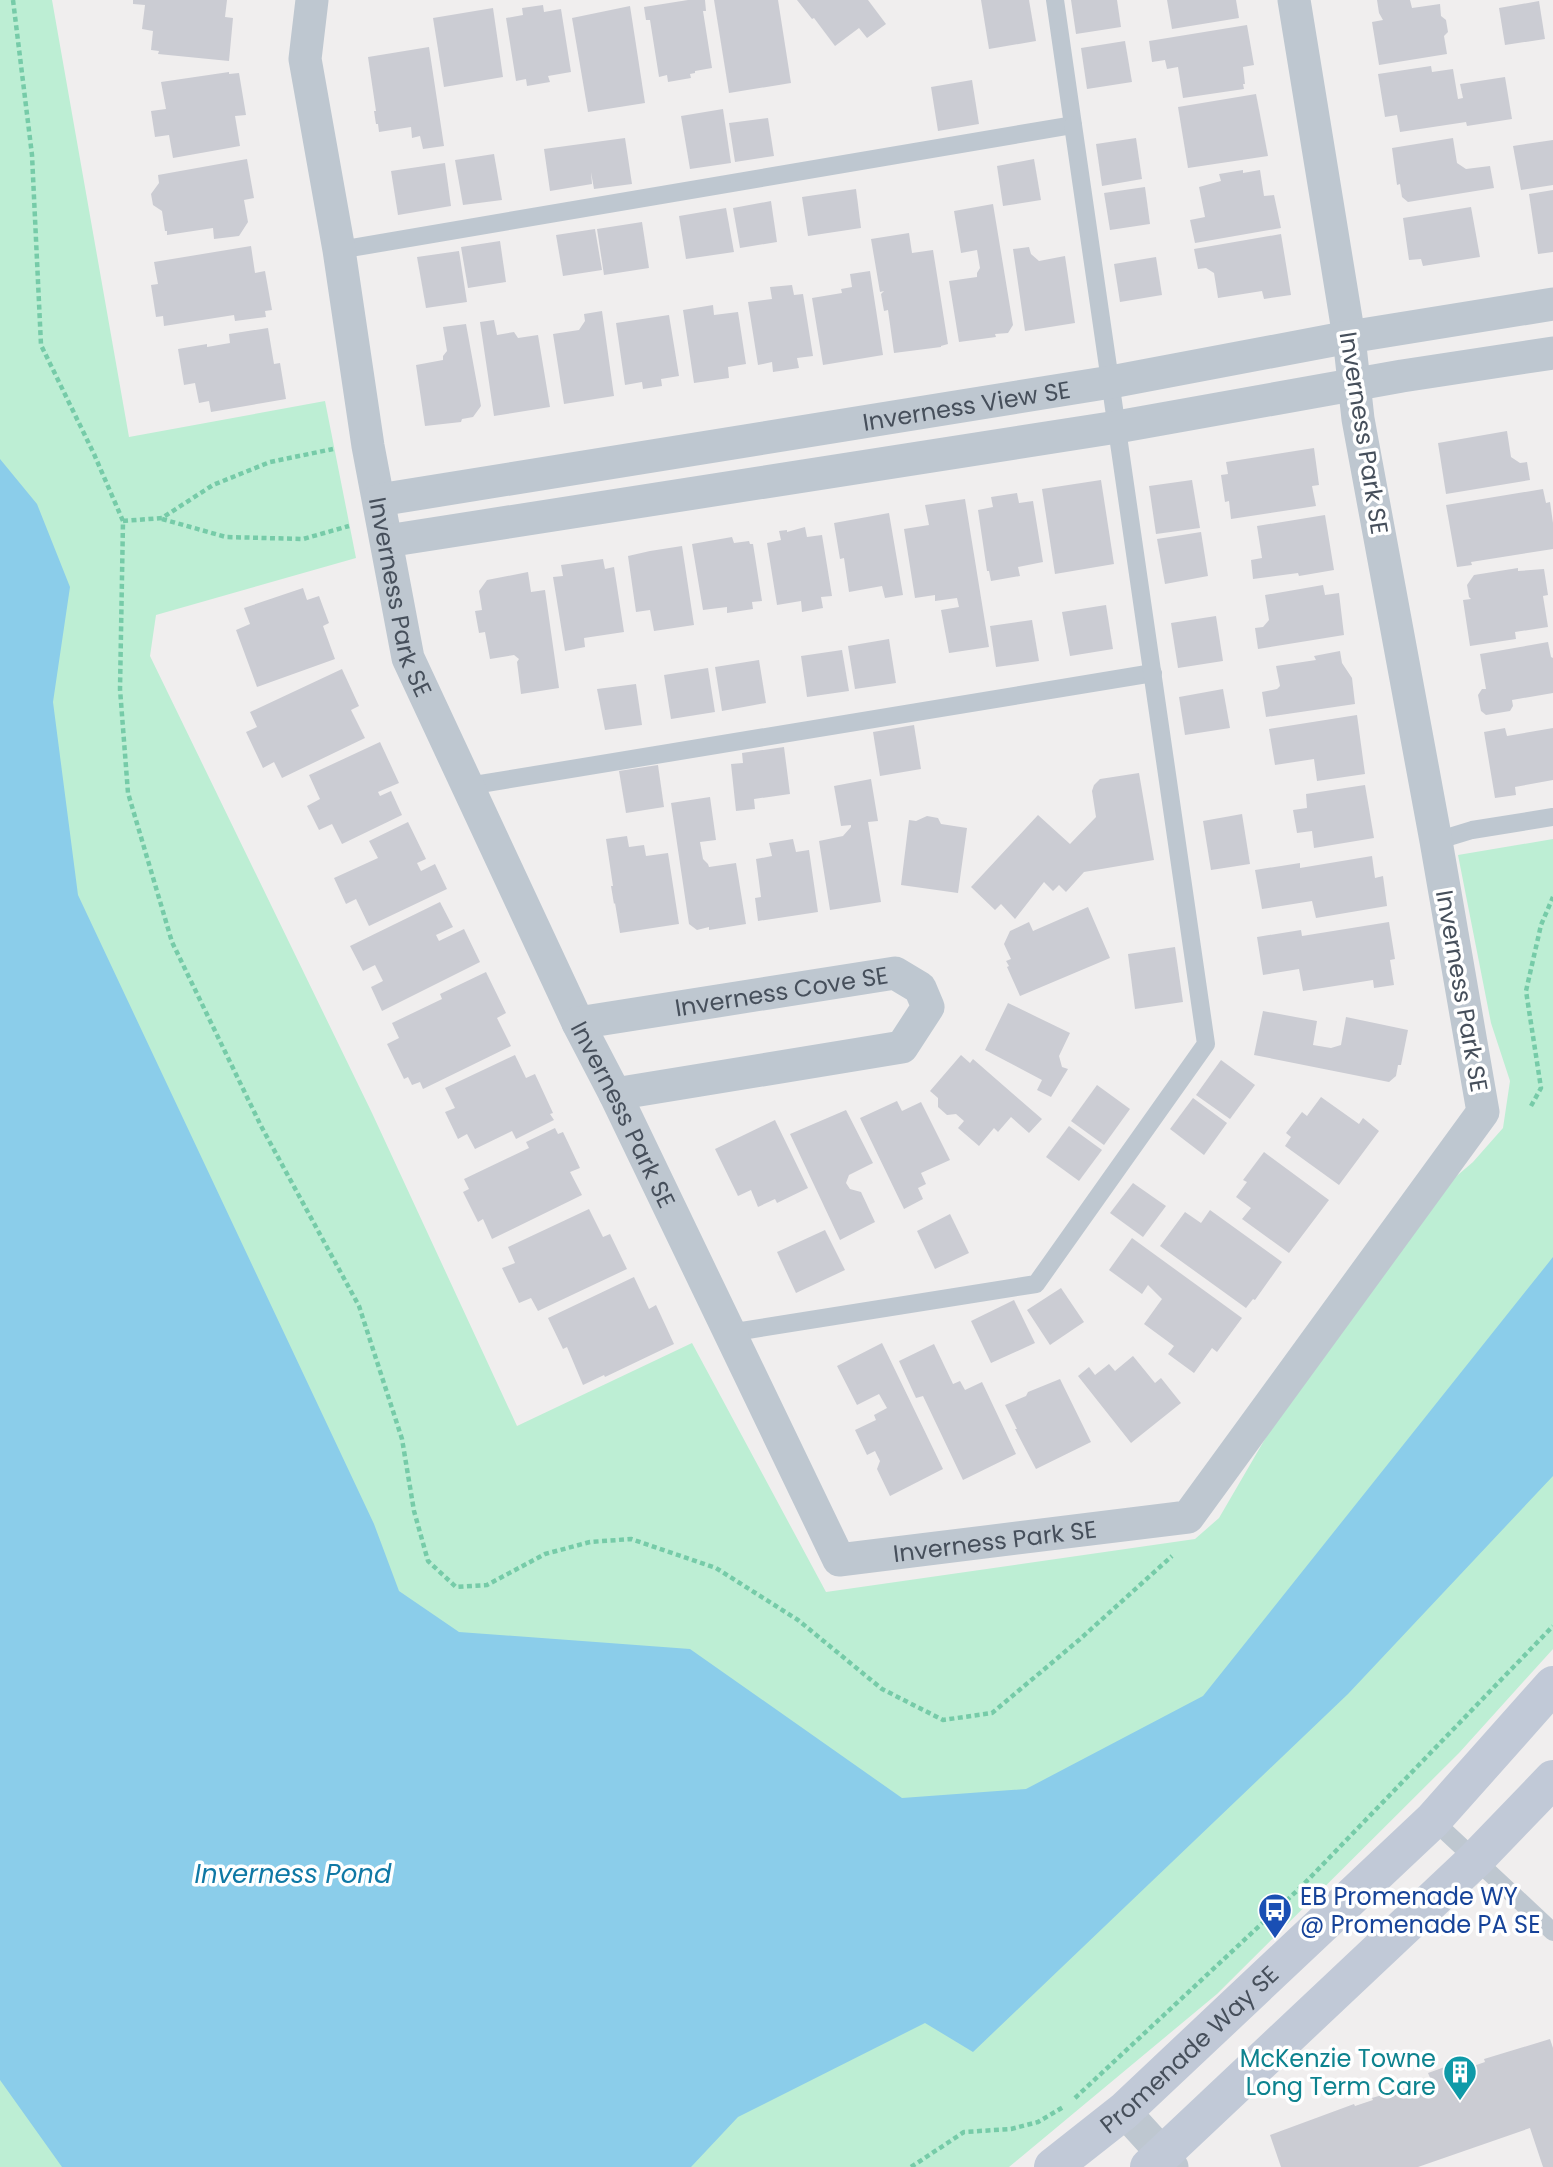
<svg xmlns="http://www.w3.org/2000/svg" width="1553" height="2167" font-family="Poppins,sans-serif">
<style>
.green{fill:#bdeed4}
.water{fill:#8bcdea}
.building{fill:#cbccd3}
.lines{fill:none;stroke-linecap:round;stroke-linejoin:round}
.path{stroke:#76cba8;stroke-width:4.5;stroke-dasharray:5 3.5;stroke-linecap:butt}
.lane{stroke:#bec7d0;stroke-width:18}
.street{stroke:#bec7d0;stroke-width:33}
.secondary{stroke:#c1c9d7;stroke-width:38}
.labels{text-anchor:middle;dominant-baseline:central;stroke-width:7;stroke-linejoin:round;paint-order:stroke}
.street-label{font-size:24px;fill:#464f5b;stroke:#fff}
.transit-label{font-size:24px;fill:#164399;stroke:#fff;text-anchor:start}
.culture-label{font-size:24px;fill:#0d838f;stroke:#fff;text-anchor:end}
.water-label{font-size:26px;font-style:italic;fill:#0f78a5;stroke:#fff}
</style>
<rect width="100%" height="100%" fill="#f0eeee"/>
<polygon class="green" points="0,0 52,0 129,437 325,401 356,558 156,615 150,656 372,1113 517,1426 692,1343 826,1592 1195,1539 1219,1518 1290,1396 1438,1192 1473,1162 1503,1128 1510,1081 1491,1023 1458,855 1553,839 1553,1649 1459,1753 1217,1994 1009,2167 0,2167"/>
<polygon class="water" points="0,459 37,504 70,587 53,702 78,895 374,1524 399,1591 459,1632 690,1649 902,1798 1026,1789 1203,1696 1553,1257 1553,1476 1348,1694 973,2052 925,2023 738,2117 691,2167 62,2167 0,2080"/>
<g class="building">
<polygon points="133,0 227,0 225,17 233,18 229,61 158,54 159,51 151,50 153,31 142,29 145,5 133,4"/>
<polygon points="688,0 705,0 706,11 703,11 712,68 695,71 695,73 690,74 691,78 668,82 667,75 659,77 650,20 646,20 644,7"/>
<polygon points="714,0 778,0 791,83 729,93"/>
<polygon points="797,0 868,0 886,24 867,38 859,28 835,46 814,18 812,19"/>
<polygon points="981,0 1029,0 1036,41 989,49"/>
<polygon points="1071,0 1117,0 1121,27 1076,34"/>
<polygon points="1167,0 1236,0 1239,18 1172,29"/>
<polygon points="1377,0 1410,0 1412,8 1440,4 1441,16 1446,20 1448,32 1444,36 1447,54 1379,65 1372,22 1383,20 1379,13"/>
<polygon points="1539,1 1545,39 1505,45 1499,8"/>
<polygon points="543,5 544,12 561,9 571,72 548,76 550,82 527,86 526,79 516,81 506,18 523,15 522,8"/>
<polygon points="630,6 645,103 588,112 572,18"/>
<polygon points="493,8 503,77 444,87 433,18"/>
<polygon points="1247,25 1254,65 1243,67 1245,84 1243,84 1244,89 1183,98 1178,67 1167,69 1165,60 1152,62 1149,41"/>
<polygon points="1125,41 1132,82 1087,89 1081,48"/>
<polygon points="429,47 444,146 423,149 420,136 412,138 411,127 379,132 378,124 376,124 374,111 376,111 368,57"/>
<polygon points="1431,66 1432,72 1453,69 1458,99 1463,98 1460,84 1505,77 1512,119 1467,126 1466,122 1400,132 1397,115 1385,117 1378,74"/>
<polygon points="229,72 229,74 239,73 246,115 235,116 240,146 173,158 169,135 155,137 151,111 166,109 161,82"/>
<polygon points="972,80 979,124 938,131 931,87"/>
<polygon points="1256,94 1268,156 1188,168 1178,107"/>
<polygon points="723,109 731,163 690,169 681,116"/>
<polygon points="768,118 774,156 735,162 729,123"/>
<polygon points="625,138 632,184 594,189 591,172 592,184 550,191 544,149"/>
<polygon points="1136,138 1142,179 1102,186 1096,144"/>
<polygon points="1453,138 1457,163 1466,169 1490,166 1494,188 1408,202 1402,197 1400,184 1397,185 1392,148"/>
<polygon points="1553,140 1553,185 1521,190 1513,146"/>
<polygon points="494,154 502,200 463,205 455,160"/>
<polygon points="247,159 254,198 244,200 248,222 239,236 214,239 213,228 167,235 167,231 165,231 162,211 153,205 151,194 159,183 158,175"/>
<polygon points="1034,159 1041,200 1003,206 997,166"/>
<polygon points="445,163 451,206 398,215 391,171"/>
<polygon points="1243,170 1243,173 1260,170 1264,196 1274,195 1281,228 1195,243 1190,220 1205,217 1199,187 1221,181 1219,174"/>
<polygon points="1145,187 1150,224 1110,230 1104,193"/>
<polygon points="856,189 861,228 808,236 802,197"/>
<polygon points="1553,190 1553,252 1538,254 1529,194"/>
<polygon points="771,201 777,242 740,248 733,208"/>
<polygon points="993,204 1013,325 1008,333 995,334 996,337 959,342 949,281 977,277 977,273 980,268 977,250 961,253 954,211"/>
<polygon points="1471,207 1480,257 1423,266 1421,259 1409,260 1403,218"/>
<polygon points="726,208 734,252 686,259 679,216"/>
<polygon points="642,222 649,268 604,275 597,229"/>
<polygon points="595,229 602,270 563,276 556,235"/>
<polygon points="909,233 912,253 933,250 948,344 941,346 941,347 894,353 888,310 884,311 881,294 884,291 880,292 871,239"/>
<polygon points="1281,234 1291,295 1264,299 1262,291 1218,298 1214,273 1206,268 1198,269 1194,249"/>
<polygon points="500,241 506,282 468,288 461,247"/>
<polygon points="251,246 255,273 265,271 272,310 265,311 266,317 235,321 234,315 164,326 163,316 156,317 151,285 158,284 154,262"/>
<polygon points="1029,247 1031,254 1039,261 1065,256 1075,323 1025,331 1013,249"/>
<polygon points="459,251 467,302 426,308 417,257"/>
<polygon points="1156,257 1162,295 1120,302 1114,264"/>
<polygon points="870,271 883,355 823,365 812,298 842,293 841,289 852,287 850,274"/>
<polygon points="792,285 794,295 803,294 813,356 797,358 799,368 773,372 772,362 758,365 748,302 772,299 770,287"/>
<polygon points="713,305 714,315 738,312 746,364 728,367 729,378 694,383 683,310"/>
<polygon points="602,311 614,396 564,404 553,334 579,330 585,321 584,314"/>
<polygon points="669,315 679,376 661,379 662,386 643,389 642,382 625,385 616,323"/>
<polygon points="494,320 497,335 514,332 518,338 538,335 550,407 494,416 480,322"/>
<polygon points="466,324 481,406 473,417 462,419 461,422 425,426 416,365 443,360 443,356 447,351 443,327"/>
<polygon points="268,328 274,364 280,363 286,399 211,412 209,401 199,403 195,383 184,385 178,349 207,344 207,347 230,343 229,334"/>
<polygon points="1507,431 1511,457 1520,463 1527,462 1530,480 1446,494 1438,443"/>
<polygon points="1314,448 1319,485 1312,486 1316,506 1231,519 1229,501 1225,502 1221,475 1228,474 1226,462"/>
<polygon points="1101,480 1114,564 1055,574 1042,489"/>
<polygon points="1192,480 1200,528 1156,534 1149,486"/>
<polygon points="1543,489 1546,503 1550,502 1553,523 1553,549 1471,562 1472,565 1457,567 1446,505"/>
<polygon points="1017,493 1019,503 1033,501 1043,562 1018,567 1020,576 991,581 989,571 987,571 978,510 993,507 991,497"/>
<polygon points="965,499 989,647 949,653 941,610 959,607 957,598 935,601 935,595 915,598 904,529 929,525 925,505"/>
<polygon points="889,513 903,595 885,598 882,586 849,592 844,558 840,559 834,523"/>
<polygon points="1325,515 1334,570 1299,576 1298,573 1253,579 1251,560 1262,558 1257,526"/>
<polygon points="805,527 807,537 822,535 832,596 821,597 823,608 802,612 801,601 777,605 767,543 781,540 779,531 787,530 787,532"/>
<polygon points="1201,532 1208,576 1165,584 1157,539"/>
<polygon points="732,537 734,543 749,541 750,544 753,544 762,601 752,602 753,609 727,613 727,607 703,610 692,544"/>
<polygon points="682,546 694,625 654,631 650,610 636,612 628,556 650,551"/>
<polygon points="603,559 605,569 614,567 624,632 584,638 585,647 565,651 553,577 563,576 561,565"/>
<polygon points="1518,568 1518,571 1544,569 1548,595 1543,596 1548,627 1515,632 1516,639 1470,646 1463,600 1471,599 1469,597 1467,585 1474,575"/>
<polygon points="528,572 531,592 545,590 559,688 521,694 517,662 519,659 514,655 490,659 485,632 479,633 475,611 482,610 479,591 487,580"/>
<polygon points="1323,585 1325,595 1339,593 1344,635 1258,649 1255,628 1263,627 1269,620 1265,595"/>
<polygon points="303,588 307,600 319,596 329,623 323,626 335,659 257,687 236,630 250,624 244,608"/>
<polygon points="1106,605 1113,649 1070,656 1062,612"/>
<polygon points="1216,616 1223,661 1178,668 1171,623"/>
<polygon points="1032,620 1039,661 996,667 990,626"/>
<polygon points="889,639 896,683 855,689 848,646"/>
<polygon points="1548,642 1551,657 1553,658 1553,693 1512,700 1513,706 1510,711 1486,715 1481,711 1478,695 1482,689 1486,689 1480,654"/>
<polygon points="842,650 849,691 807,697 801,656"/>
<polygon points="1340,651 1342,663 1352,678 1355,704 1266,717 1262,692 1277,689 1280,686 1276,666 1316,660 1314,656"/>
<polygon points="759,660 766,703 722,711 715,667"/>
<polygon points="708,668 715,712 671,719 664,675"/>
<polygon points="342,669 359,706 351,710 365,738 282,778 274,762 263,768 246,732 257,727 250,712"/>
<polygon points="636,684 642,725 605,730 597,689"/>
<polygon points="1223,689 1230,728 1185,735 1179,697"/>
<polygon points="1357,715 1365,774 1317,781 1314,759 1275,765 1269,729"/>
<polygon points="914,725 921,769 880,776 873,732"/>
<polygon points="1505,728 1507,736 1553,728 1553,780 1515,787 1516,795 1495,798 1484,732"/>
<polygon points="380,742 399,783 378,792 380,796 391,791 402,815 342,844 332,824 319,830 307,806 320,799 309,775"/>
<polygon points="784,747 790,794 754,799 755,809 736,811 731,764 743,763 742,753"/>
<polygon points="658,765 664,807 626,813 619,771"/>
<polygon points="1139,773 1154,860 1084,872 1066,892 1059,885 1053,891 1044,882 1015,919 1001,904 995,910 971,887 1038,815 1070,844 1096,817 1092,791 1094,785 1100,779"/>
<polygon points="871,779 878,821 868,822 881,902 830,910 819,841 843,836 851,827 851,825 841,826 834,786"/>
<polygon points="1365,785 1374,838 1314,848 1312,831 1297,833 1293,810 1307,808 1306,794"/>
<polygon points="710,797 716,840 700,842 703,859 708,864 709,867 736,863 746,924 709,930 709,927 697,930 689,924 671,803"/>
<polygon points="1242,814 1250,864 1211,870 1203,821"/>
<polygon points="927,816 938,818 941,824 967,828 958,893 901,885 909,820 916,821"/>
<polygon points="408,822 426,859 417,863 421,871 435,864 447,889 369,926 356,899 346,904 334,878 378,858 369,841"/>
<polygon points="627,836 629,847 644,845 646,856 668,853 679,924 620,933 615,903 614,904 611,886 613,886 606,839"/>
<polygon points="793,839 796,852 809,850 818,912 758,921 755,898 761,897 756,859 772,856 769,843"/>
<polygon points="1372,856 1375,878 1383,876 1387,906 1316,918 1312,901 1262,909 1255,870 1300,863 1300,868"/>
<polygon points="440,902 453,927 436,935 439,941 464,929 480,962 382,1011 371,987 383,981 375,965 363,971 350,946"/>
<polygon points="1088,907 1110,958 1020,996 1007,967 1009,966 1006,961 1011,959 1004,944 1010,931 1029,922 1033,931"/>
<polygon points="1389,922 1395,959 1390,960 1394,985 1374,988 1373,980 1303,991 1299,969 1263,975 1257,937 1301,930 1302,936"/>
<polygon points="1175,947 1183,1002 1135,1009 1128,954"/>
<polygon points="486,972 506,1013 497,1018 511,1046 423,1089 420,1082 412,1085 408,1077 404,1079 387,1044 399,1038 392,1023 442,999 440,994"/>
<polygon points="1008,1003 1070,1033 1059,1056 1062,1067 1068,1069 1051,1097 1037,1090 1042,1080 985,1050"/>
<polygon points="1263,1011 1317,1021 1313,1045 1331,1048 1341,1045 1346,1017 1408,1030 1401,1065 1398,1065 1396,1076 1389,1082 1254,1055"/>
<polygon points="515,1055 526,1078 535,1074 553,1113 550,1114 554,1120 516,1139 512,1131 475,1149 467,1134 458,1139 445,1112 455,1108 445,1088"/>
<polygon points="961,1055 970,1063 973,1059 1042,1119 1029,1133 1011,1117 998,1132 994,1128 979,1146 958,1128 964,1121 956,1114 947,1115 938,1107 938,1098 930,1091"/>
<polygon points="1221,1060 1255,1085 1230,1119 1196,1095"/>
<polygon points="1097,1085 1130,1109 1104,1145 1071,1121"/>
<polygon points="1321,1097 1359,1124 1363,1118 1379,1131 1339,1185 1285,1146 1291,1137 1286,1133 1302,1112 1307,1116"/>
<polygon points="1193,1098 1227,1123 1204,1155 1170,1129"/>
<polygon points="897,1101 902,1111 921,1102 950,1160 921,1173 926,1184 918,1188 923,1199 904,1209 860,1118"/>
<polygon points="846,1110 873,1163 849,1175 846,1183 850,1189 861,1192 875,1222 840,1240 790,1134"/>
<polygon points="775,1120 808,1188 777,1203 775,1199 758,1207 751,1190 738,1196 715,1149"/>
<polygon points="1069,1126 1102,1150 1079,1181 1046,1157"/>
<polygon points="555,1128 558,1134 563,1132 580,1168 570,1172 582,1195 492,1239 483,1219 478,1222 463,1192 469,1189 464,1179 529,1148 526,1142"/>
<polygon points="1264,1152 1329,1200 1289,1253 1242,1219 1251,1208 1236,1197 1247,1182 1243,1180"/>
<polygon points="1133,1183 1166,1206 1143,1237 1110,1213"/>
<polygon points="589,1209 603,1237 610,1234 627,1269 538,1311 531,1298 519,1303 502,1268 515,1263 508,1247"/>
<polygon points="1210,1210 1282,1262 1255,1300 1253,1299 1246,1308 1160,1246 1185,1212 1201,1223"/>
<polygon points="950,1214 969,1253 935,1269 917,1231"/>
<polygon points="825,1230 845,1270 796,1293 777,1252"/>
<polygon points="1132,1238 1242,1318 1217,1352 1212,1348 1194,1373 1168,1354 1174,1346 1144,1324 1162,1299 1148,1285 1142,1294 1109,1270"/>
<polygon points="634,1277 649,1309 656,1305 674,1344 605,1377 604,1375 583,1385 567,1347 563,1349 548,1318"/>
<polygon points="1061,1288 1084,1322 1050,1345 1027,1310"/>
<polygon points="1014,1300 1035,1343 991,1363 971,1321"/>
<polygon points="882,1343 943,1469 890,1496 877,1469 880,1461 875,1451 867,1455 855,1430 876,1420 874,1415 887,1408 879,1394 857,1405 837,1366"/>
<polygon points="934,1344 953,1384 960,1381 965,1390 982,1382 1016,1454 963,1480 923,1396 916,1398 899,1361"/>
<polygon points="1133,1356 1155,1383 1161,1378 1181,1403 1131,1443 1078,1376 1089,1367 1095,1375 1109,1364 1115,1371"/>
<polygon points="1060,1379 1091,1442 1036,1469 1015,1429 1017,1429 1005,1405 1026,1396 1028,1392"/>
<polygon points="1550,2039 1553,2048 1553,2167 1543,2167 1530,2128 1418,2167 1281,2167 1270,2135 1354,2104 1355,2106 1373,2100 1372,2098 1431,2080 1428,2073 1453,2064 1456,2072 1485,2062 1484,2059"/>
</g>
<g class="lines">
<g class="path">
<polyline points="13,0 32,155 41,345 94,454 123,521 120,689 128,793 172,942 261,1126 359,1306 402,1439 414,1511 428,1561 456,1587 487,1585 545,1554 590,1542 631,1539 716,1568 798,1620 882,1689 943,1720 992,1713 1079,1640 1172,1556"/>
<polyline points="162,519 226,537 303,539 349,526"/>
<polyline points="123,521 162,518 213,485 270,462 333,449"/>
<polyline points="1531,1106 1541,1088 1526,991 1541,925 1553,897"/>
<polyline points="1075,2098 1301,1887 1553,1626"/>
<polyline points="911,2167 964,2132 1011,2129 1038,2122 1065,2106"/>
</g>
<g class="lane">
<polyline points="339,250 1073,125 1055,0"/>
<polyline points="468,786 1153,673"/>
<polyline points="1436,841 1472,830 1553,817"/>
<polyline points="729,1333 1036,1284 1206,1044 1073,125"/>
<polyline points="1433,1820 1553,1932"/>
</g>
<g class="street">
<path id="s1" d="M312 0 305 59 339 250 368 446 408 658 578 1023 615 1094 839 1560 1188 1517 1483 1112 1436 841 1358 419 1349 337 1294 0"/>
<path id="s2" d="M379 500 1111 382 1349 337 1553 304"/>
<polyline points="387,541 1117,427 1402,376 1553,353"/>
<path id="s3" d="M578 1023 895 973 920 988 928 1007 902 1047 615 1094"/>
<polyline points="1124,2111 1164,2155 1172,2167"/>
</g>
<g class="secondary">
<path id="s4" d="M1053 2167 1124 2111 1433 1820 1553 1685"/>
<polyline points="1149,2167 1475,1860 1553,1779"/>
</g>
</g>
<defs>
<g id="bus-pin" transform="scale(1.75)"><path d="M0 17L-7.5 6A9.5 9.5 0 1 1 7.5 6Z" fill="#1a4fb4" stroke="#fff"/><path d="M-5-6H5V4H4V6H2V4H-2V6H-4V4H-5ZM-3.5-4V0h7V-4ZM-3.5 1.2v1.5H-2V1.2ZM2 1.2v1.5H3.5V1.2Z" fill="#fff"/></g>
<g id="building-pin" transform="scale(1.75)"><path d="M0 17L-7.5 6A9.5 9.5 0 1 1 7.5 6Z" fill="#0f9aa8" stroke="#fff"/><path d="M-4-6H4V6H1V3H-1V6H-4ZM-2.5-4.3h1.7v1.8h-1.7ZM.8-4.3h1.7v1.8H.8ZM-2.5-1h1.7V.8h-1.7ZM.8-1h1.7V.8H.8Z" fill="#fff"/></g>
</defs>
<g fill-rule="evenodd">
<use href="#bus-pin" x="1275" y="1910"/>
<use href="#building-pin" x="1460" y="2072"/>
</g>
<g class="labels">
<g class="street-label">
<text stroke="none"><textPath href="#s2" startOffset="595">Inverness View SE</textPath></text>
<text transform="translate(1364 433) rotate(81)">Inverness Park SE</text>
<text stroke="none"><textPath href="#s1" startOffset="606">Inverness Park SE</textPath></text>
<text transform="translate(1462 991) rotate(80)">Inverness Park SE</text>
<text stroke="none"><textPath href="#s3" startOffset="206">Inverness Cove SE</textPath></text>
<text stroke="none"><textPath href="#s1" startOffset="1172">Inverness Park SE</textPath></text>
<text stroke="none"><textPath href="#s1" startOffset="1824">Inverness Park SE</textPath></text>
<text stroke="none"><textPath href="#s4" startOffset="180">Promenade Way SE</textPath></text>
</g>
<g class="transit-label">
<text x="1300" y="1896">EB Promenade WY<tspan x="1300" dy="28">@ Promenade PA SE</tspan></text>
</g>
<g class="culture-label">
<text x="1436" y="2058">McKenzie Towne<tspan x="1436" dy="28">Long Term Care</tspan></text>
</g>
<g class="water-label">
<text x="293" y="1874">Inverness Pond</text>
</g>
</g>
</svg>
